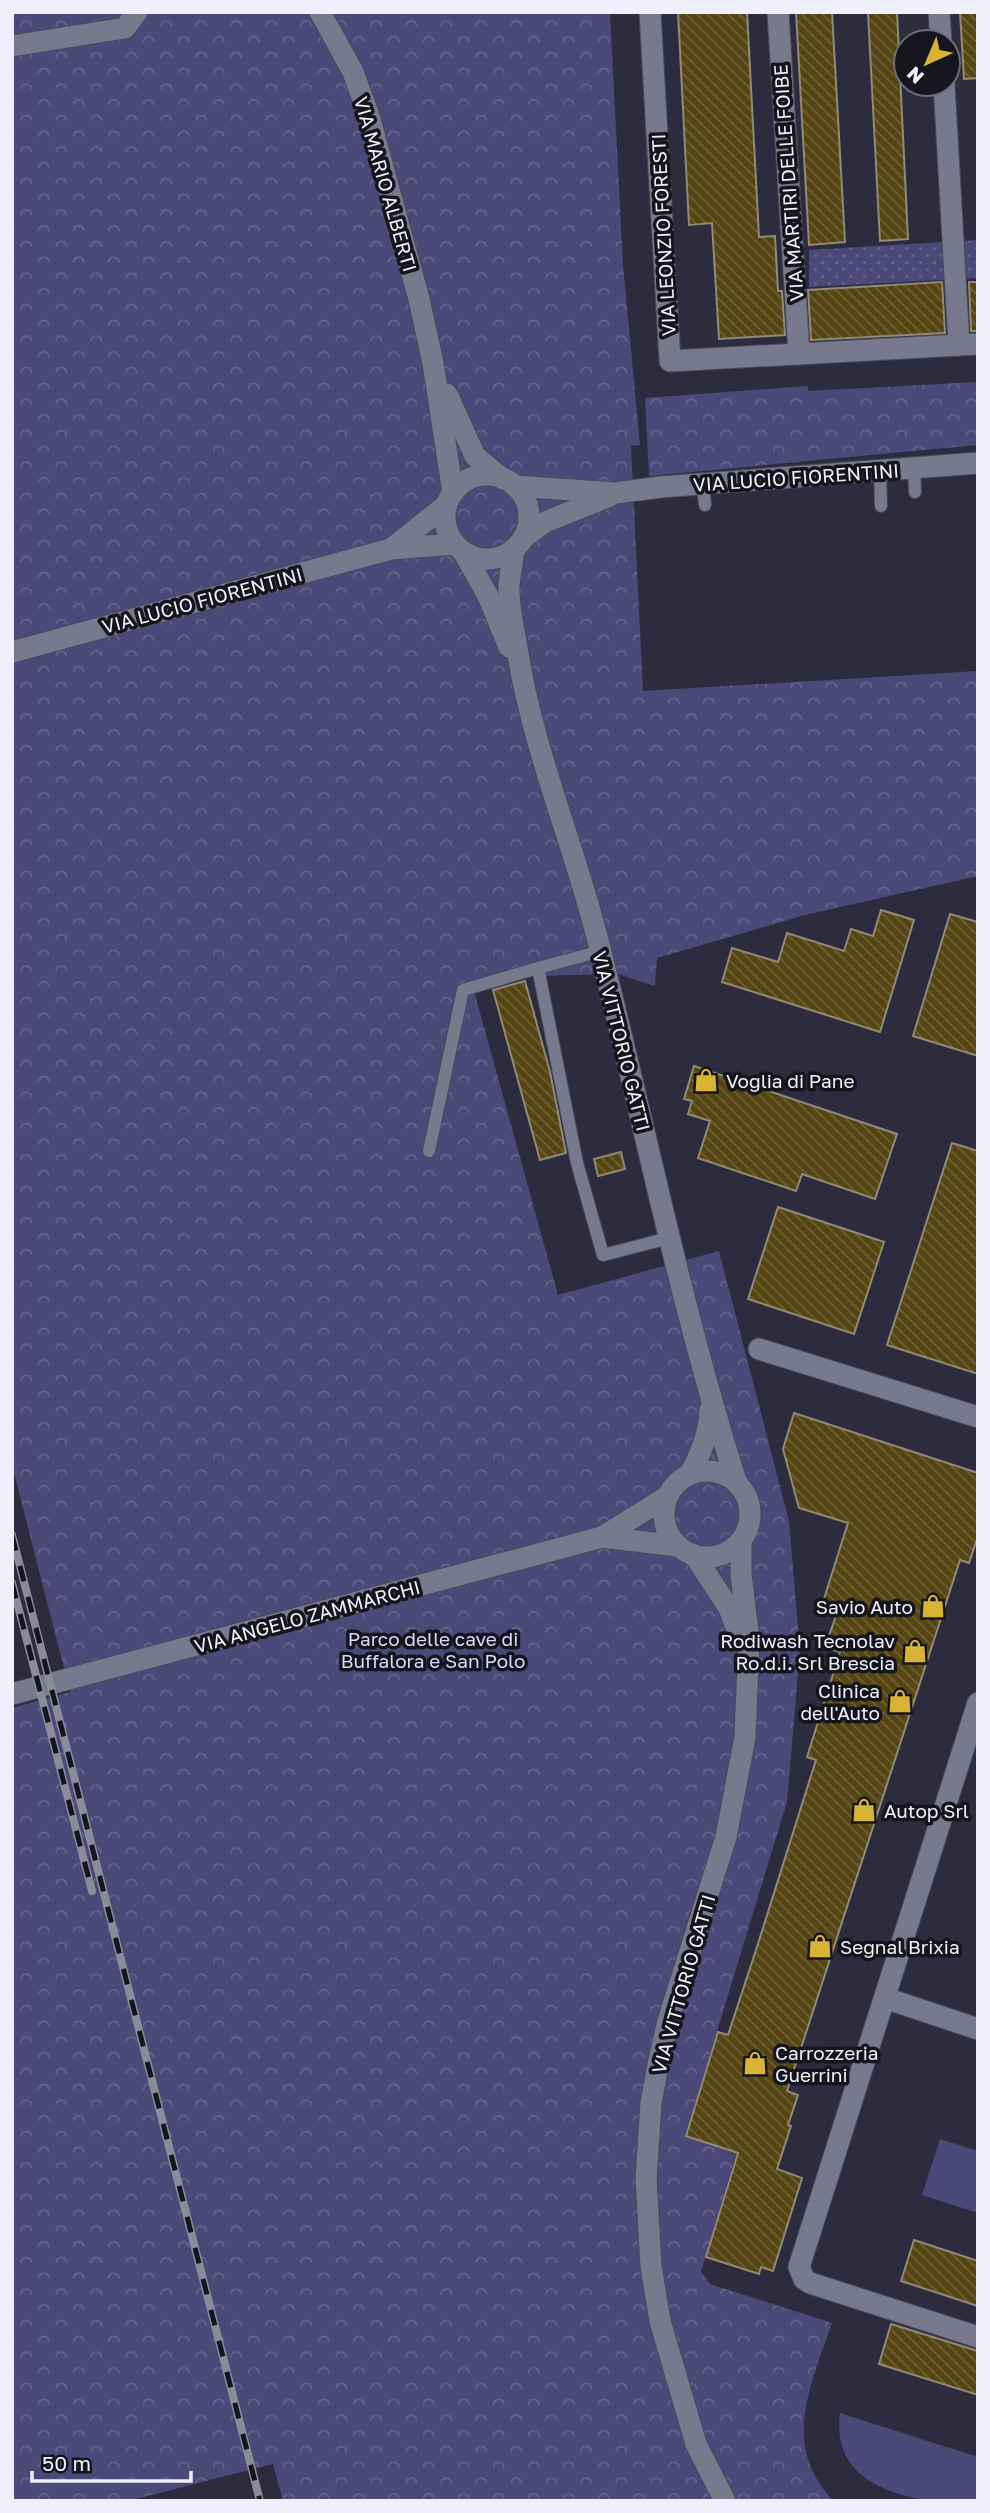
<svg xmlns="http://www.w3.org/2000/svg" width="990" height="2513" font-family="'Golos Text',sans-serif">
<style>
.grass{fill:#4c4877}
.park{fill:url(#park-crowns)}
.garden{fill:url(#garden-dots)}
.building{fill:url(#building-back-hatch);stroke:#918a74;stroke-width:2}
.lines{fill:none;stroke-linecap:round;stroke-linejoin:round}
.lane-casing{stroke:#4a4958;stroke-width:14}
.street-casing{stroke:#4a4958;stroke-width:23}
.secondary-casing{stroke:#4a4958;stroke-width:23}
.lane{stroke:#79798e;stroke-width:12}
.street{stroke:#79798e;stroke-width:21}
.secondary{stroke:#79798e;stroke-width:21}
.rail-casing{stroke:#8b8b9a;stroke-width:8}
.rail{stroke:#15151d;stroke-width:5;stroke-dasharray:16;stroke-linecap:butt}
.labels{text-anchor:middle;dominant-baseline:central;stroke-width:7;stroke-linejoin:round;paint-order:stroke}
.street-label{font-size:19px;fill:#f0f0fc;stroke:#15151d}
.poi-label{font-size:19px;fill:#f0f0fc;stroke:#15151d;text-anchor:start}
.park-label{font-size:19px;fill:#dad8fb;stroke:#15151d}
</style>
<defs>
<pattern id="park-crowns" width="20" height="18" patternUnits="userSpaceOnUse" patternTransform="scale(1.75)"><rect width="20" height="18" fill="#4c4877"/><path d="M2 6a3 3 0 1 1 6 0M12 15a3 3 0 1 1 6 0" fill="none" stroke="#66638b"/></pattern>
<pattern id="garden-dots" width="8" height="8" patternUnits="userSpaceOnUse" patternTransform="scale(1.75)"><rect width="8" height="8" fill="#4c4877"/><path d="M2 2h.1M6 6h.1" fill="none" stroke="#66638b" stroke-width="1.8" stroke-linecap="round"/></pattern>
<pattern id="building-back-hatch" width="6" height="6" patternUnits="userSpaceOnUse" patternTransform="scale(1.75)"><rect width="6" height="6" fill="#544512"/><path d="M-1 5l2 2M0 0l6 6M5-1l2 2" fill="none" stroke="#6d6035"/></pattern>
</defs>
<rect width="100%" height="100%" fill="#2d2c3e"/>
<g class="grass">
<polygon points="940,2139 978,2151 978,2213 922,2195"/>
<path d="M840 2413 978 2457V2501C960 2501 940 2504 923 2500 874 2490 833 2470 840 2413Z"/>
</g>
<g class="park">
<path d="M12 12H610L623 265 640 445 631 446 643 691 978 671V876L805 915 657 958 655 986 618 974 532 976 474 991 558 1295 719 1251 789 1521 800 1650 787 1802 685 2136 736 2154 701 2272 710 2284 832 2323C811 2385 780 2446 834 2501H283L273 2464 128 2501H12V1708L70 1692 12 1465Z"/>
<polygon points="978,382 978,445 649,476 645,398 808,386 808,391"/>
</g>
<polygon class="garden" points="978,240 978,278 809,287 809,250"/>
<g class="building">
<polygon points="678,12 747,12 759,237 775,236 778,291 782,291 785,335 719,339 712,223 689,225"/>
<polygon points="796,12 832,12 845,242 809,245"/>
<polygon points="868,12 897,12 908,239 880,241"/>
<polygon points="960,12 978,12 978,78 964,79"/>
<polygon points="942,282 945,333 811,340 808,290"/>
<polygon points="969,282 978,282 978,331 971,331"/>
<polygon points="881,910 914,920 880,1032 722,982 732,948 778,962 787,933 844,951 851,929 873,936"/>
<polygon points="950,914 978,922 978,1056 913,1036"/>
<polygon points="525,981 550,1072 566,1153 540,1160 493,990"/>
<polygon points="694,1066 897,1134 875,1199 802,1174 796,1191 698,1158 710,1121 688,1114 692,1101 684,1099"/>
<polygon points="952,1143 978,1151 978,1374 887,1345"/>
<polygon points="621,1152 625,1169 598,1176 594,1159"/>
<polygon points="778,1207 884,1242 854,1334 748,1299"/>
<polygon points="794,1413 978,1473 978,1536 969,1563 960,1560 787,2091 798,2095 788,2125 791,2126 777,2169 802,2178 773,2271 761,2267 759,2274 706,2257 738,2153 686,2136 718,2032 728,2035 757,1947 816,1760 807,1757 840,1652 825,1647 837,1613 821,1608 848,1523 799,1508 783,1449"/>
<polygon points="914,2240 978,2261 978,2306 901,2281"/>
<polygon points="891,2324 978,2351 978,2395 879,2364"/>
</g>
<g class="lines">
<g class="lane-casing">
<g id="lane">
<polyline points="914,468 915,492"/>
<polyline points="880,471 881,506"/>
<polyline points="703,484 705,505"/>
<polyline points="601,951 538,968 577,1163 603,1255 669,1238"/>
<polyline points="429,1151 463,990 538,968"/>
</g>
</g>
<g class="street-casing">
<g id="street">
<polyline points="320,12 353,72 369,116 419,299 433,363 453,493"/>
<polyline points="650,12 670,361 978,344"/>
<polyline points="778,12 799,354"/>
<polyline points="939,12 941,42"/>
<polyline points="12,46 125,28 137,12"/>
<polyline points="944,84 959,345"/>
<polyline points="447,394 475,456 503,479"/>
<polyline points="391,549 446,505"/>
<polyline points="12,652 391,549 454,544"/>
<polyline points="759,1349 978,1417"/>
<polyline points="978,1703 799,2267 804,2279 810,2283 978,2337"/>
<polyline points="885,1998 978,2029"/>
</g>
</g>
<g class="secondary-casing">
<g id="secondary">
<circle cx="487" cy="517" r="42"/>
<polyline points="515,486 615,493 661,487 978,463"/>
<polyline points="523,538 545,522 610,496"/>
<path d="M514 549C513 561 510 573 509 585 508 606 514 628 517 648 532 746 571 837 596 933 643 1116 679 1301 736 1481"/>
<polyline points="464,553 488,596 509,647"/>
<circle cx="707" cy="1514" r="43"/>
<path d="M690 1474C701 1453 709 1434 710 1410"/>
<polyline points="602,1537 678,1546"/>
<polyline points="694,1555 729,1608 741,1641"/>
<polyline points="12,1694 602,1537 668,1496"/>
<polyline points="725,2501 696,2444 660,2321 651,2266 646,2179 651,2103 659,2060 668,2021 726,1837 745,1737 749,1639 741,1575 741,1542"/>
</g>
</g>
<use href="#lane" class="lane"/>
<use href="#street" class="street"/>
<use href="#secondary" class="secondary"/>
<g class="rail-casing">
<g id="rail">
<polyline points="12,1535 260,2501"/>
<polyline points="12,1583 92,1891"/>
</g>
</g>
<use href="#rail" class="rail"/>
</g>
<defs>
<g id="shop-bare" transform="scale(1.89)"><path d="M-5-2.5h2.3a2.7 3.5 0 0 1 5.4 0H5L5.5 6h-11ZM-1.5-2.5h3a1.5 2.3 0 0 0-3 0Z" fill="#d9b334" stroke="#15151d" stroke-width="2.5" paint-order="stroke"/></g>
</defs>
<g fill-rule="evenodd">
<use href="#shop-bare" x="706" y="1080"/>
<use href="#shop-bare" x="933" y="1606"/>
<use href="#shop-bare" x="915" y="1651"/>
<use href="#shop-bare" x="900" y="1701"/>
<use href="#shop-bare" x="864" y="1810"/>
<use href="#shop-bare" x="820" y="1946"/>
<use href="#shop-bare" x="755" y="2063"/>
</g>
<g class="labels">
<g class="street-label">
<text transform="translate(788 183) rotate(-94)">VIA MARTIRI DELLE FOIBE</text>
<text transform="translate(386 184) rotate(74)">VIA MARIO ALBERTI</text>
<text transform="translate(663 235) rotate(-93)">VIA LEONZIO FORESTI</text>
<text transform="translate(796 477) rotate(-4)">VIA LUCIO FIORENTINI</text>
<text transform="translate(202 600) rotate(-15)">VIA LUCIO FIORENTINI</text>
<text transform="translate(622 1041) rotate(76)">VIA VITTORIO GATTI</text>
<text transform="translate(307 1616) rotate(-15)">VIA ANGELO ZAMMARCHI</text>
<text transform="translate(683 1984) rotate(-74)">VIA VITTORIO GATTI</text>
</g>
<g class="poi-label">
<text x="726" y="1080">Voglia di Pane</text>
<text x="913" y="1606" text-anchor="end">Savio Auto</text>
<text x="895" y="1640" text-anchor="end">Rodiwash Tecnolav<tspan x="895" dy="22">Ro.d.i. Srl Brescia</tspan></text>
<text x="880" y="1690" text-anchor="end">Clinica<tspan x="880" dy="22">dell'Auto</tspan></text>
<text x="884" y="1810">Autop Srl</text>
<text x="840" y="1946">Segnal Brixia</text>
<text x="775" y="2052">Carrozzeria<tspan x="775" dy="22">Guerrini</tspan></text>
</g>
<g class="park-label">
<text x="433" y="1638">Parco delle cave di<tspan x="433" dy="22">Buffalora e San Polo</tspan></text>
</g>
</g>
<rect width="990" height="2513" fill="none" stroke="#f0f0fc" stroke-width="28"/>
<g transform="translate(927 63) rotate(224)"><circle r="33" fill="#15151d" stroke="#6d6d76" stroke-width="2"/>
<path d="M0-5L12 26L0 18L-12 26Z" fill="#d9b334"/>
<text y="-10" font-size="19" font-weight="bold" text-anchor="middle" fill="#f0f0fc">N</text>
</g>
<path d="M32 2471v10h159v-10" fill="none" stroke="#f0f0fc" stroke-width="3.5"/>
<text x="42" y="2471" font-size="21" fill="#f0f0fc" stroke="#15151d" stroke-width="5" paint-order="stroke">50 m</text>
</svg>
